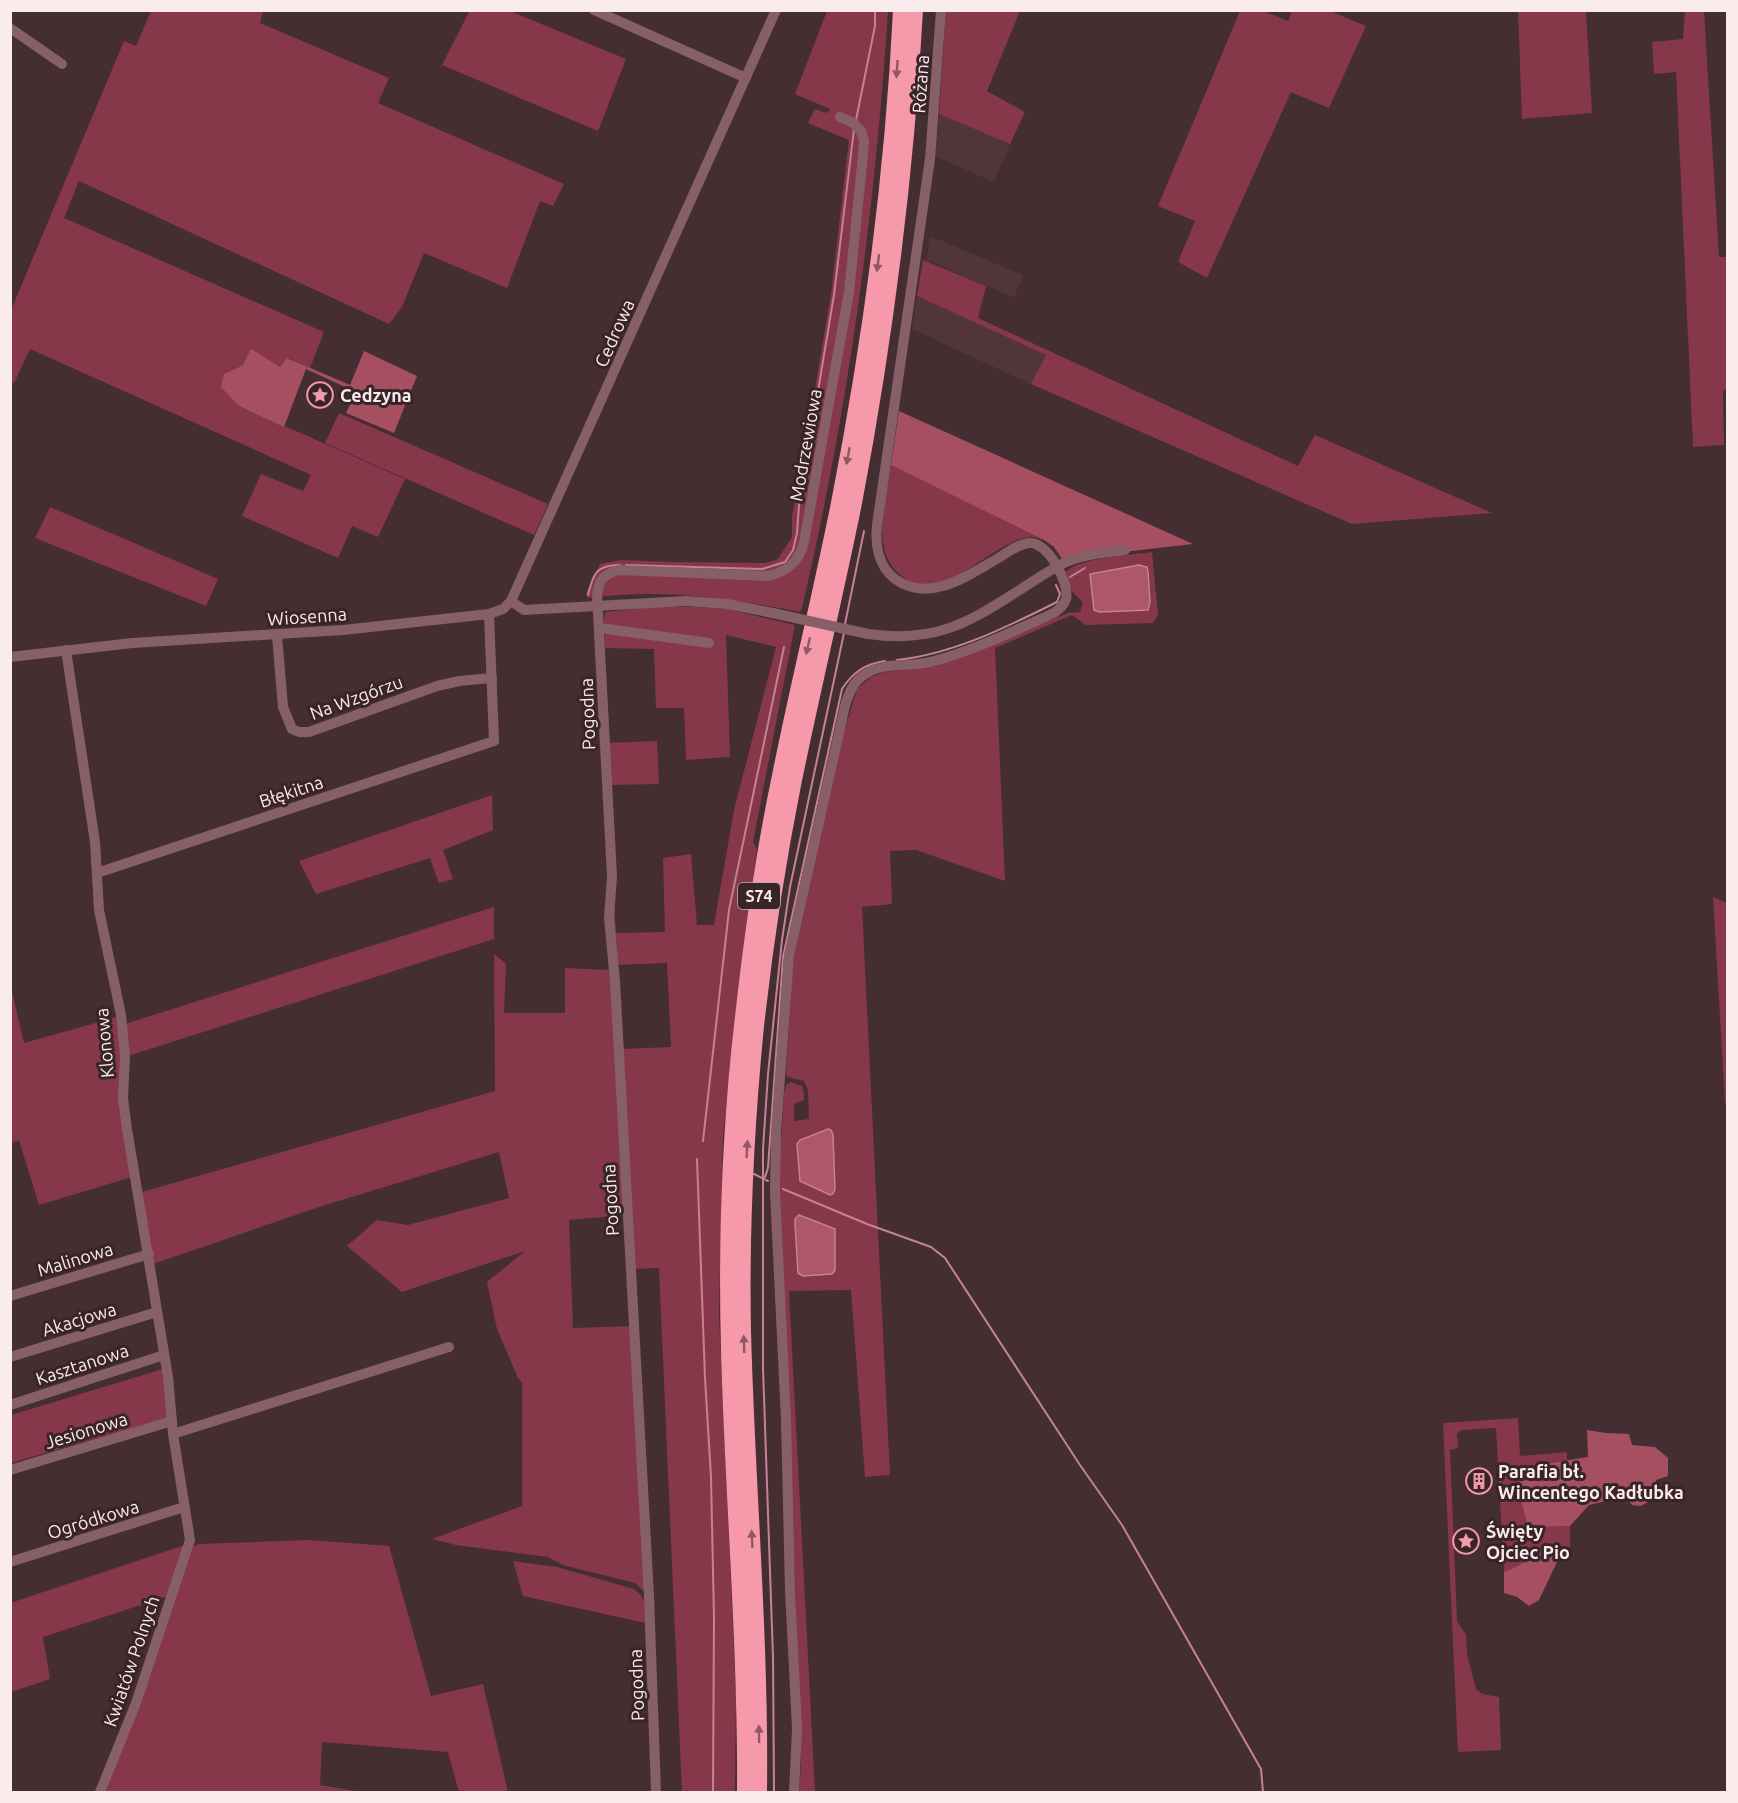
<svg xmlns="http://www.w3.org/2000/svg" width="1738" height="1803" font-family="Ubuntu,sans-serif">
<style>
.built{fill:#52353a}
.green{fill:#87374a}
.forest{fill:#a54f61}
.water{fill:#ad5769;stroke:#c48391;stroke-width:1.5}
.lines{fill:none;stroke-linecap:round;stroke-linejoin:round}
.stream{stroke:#c48391;stroke-width:2}
.minor{stroke:#876067;stroke-width:10}
.highway{stroke:#f699aa;stroke-width:16}
.minor-bridge{stroke:#876067;stroke-width:10}
.oneway{fill:#8e5962}
.labels{text-anchor:middle;dominant-baseline:central;stroke-width:6;stroke-linejoin:round;paint-order:stroke}
.shield{fill:#392428;stroke:#c0afb2;stroke-width:1.5}
.shield-label{font-size:16px;font-weight:bold;fill:#faebed}
.street-label{font-size:18px;fill:#faebed;stroke:#392428}
.poi-label{font-size:18px;font-weight:bold;fill:#faebed;stroke:#392428;text-anchor:start}
</style>
<rect width="100%" height="100%" fill="#442e32"/>
<g class="built">
<polygon points="939,114 1010,144 994,182 935,156"/>
<polygon points="930,236 1023,275 1014,298 927,260"/>
<polygon points="917,296 1046,355 1031,384 912,329"/>
</g>
<g class="green">
<polygon points="470,10 510,11 626,59 598,131 442,65"/>
<polygon points="151,11 263,11 260,23 389,78 378,103 564,184 553,206 540,201 507,288 424,253 402,307 389,324 79,181 64,218 324,332 310,368 288,358 281,367 243,365 224,374 239,406 405,479 378,537 352,526 338,558 242,516 261,474 303,491 311,475 30,349 14,383 11,382 11,310 124,41 136,46"/>
<path d="M827 11H888C875 212 848 411 802 608L800 612C726 598 664 588 588 598L586 593 600 564 620 560 669 562 766 563 778 559 792 537V516L800 478 831 294 849 140 808 123 815 109 827 113 830 109 795 94Z"/>
<polygon points="946,11 1020,11 987,91 1025,112 1010,144 939,114"/>
<polygon points="1240,11 1263,11 1288,21 1292,11 1330,11 1366,26 1329,108 1291,92 1207,278 1178,262 1195,221 1158,206"/>
<polygon points="1518,11 1586,11 1592,113 1522,119"/>
<polygon points="1685,11 1704,11 1719,257 1727,257 1728,386 1723,392 1724,445 1693,447 1676,72 1654,74 1652,42 1683,39"/>
<polygon points="923,260 986,286 978,318 1298,466 1315,435 1492,513 1352,524 1031,384 1046,355 917,296"/>
<polygon points="339,413 548,504 534,535 325,443"/>
<path d="M891 465 1029 532 1044 540C1040 539 1035 537 1031 537 991 540 946 606 904 578 868 553 886 500 891 465Z"/>
<polygon points="50,507 218,579 206,606 35,538"/>
<path d="M1152 552 1158 615 1153 623 1086 625 1072 615 995 648 1005 881 916 850 890 851 892 904 862 907 890 1475 865 1477 851 1290 789 1291 815 1792H799L801 1765 798 1661 779 1174 784 1094 786 1085 791 1082 802 1086 804 1094V1100L794 1104V1121L809 1119 808 1090 804 1081 787 1077 786 1073 793 961 843 735 857 689 871 677 885 672 935 666 1068 613 1080 612 1083 603C1076 594 1066 589 1065 576 1064 559 1138 554 1152 552Z"/>
<polygon points="649,607 693,607 727,609 795,625 753,842 757,849 737,1002 723,1138 719,1314 736,1697 735,1792 682,1792 659,1268 630,1269 621,1049 671,1047 667,963 614,965 627,1215 569,1220 573,1328 634,1326 649,1596 635,1583 563,1565 548,1557 456,1545 432,1539 522,1506 522,1383 518,1378 497,1329 487,1282 525,1251 402,1292 347,1246 377,1220 408,1225 509,1198 499,1152 319,1207 153,1264 142,1192 495,1091 494,954 506,964 504,1013 565,1013 565,968 609,970 614,902 616,933 665,932 663,858 691,854 697,925 714,925 734,810 776,647 726,635 730,757 686,760 684,708 656,708 654,649 605,648 604,616 606,612"/>
<polygon points="657,741 659,784 610,785 606,743"/>
<polygon points="492,795 493,830 443,850 453,879 439,883 430,858 316,894 299,861"/>
<polygon points="1713,897 1727,903 1727,1104 1725,1103"/>
<polygon points="494,907 494,939 128,1056 125,1024"/>
<polygon points="11,987 24,1043 117,1017 132,1177 39,1205 19,1140 11,1143"/>
<polygon points="163,1369 167,1418 11,1463 11,1415"/>
<polygon points="1518,1418 1520,1456 1567,1452 1567,1460 1531,1466 1540,1527 1570,1526 1570,1551 1558,1560 1556,1553 1529,1558 1520,1567 1504,1572 1496,1428 1461,1430 1457,1434 1458,1448 1450,1450 1457,1621 1466,1635 1467,1654 1476,1689 1482,1694 1499,1697 1501,1750 1458,1752 1443,1423"/>
<polygon points="309,1540 389,1546 431,1696 483,1684 508,1792 459,1792 448,1752 322,1742 320,1785 361,1792 104,1792 193,1547 198,1544"/>
<polygon points="185,1545 168,1596 43,1637 50,1679 11,1692 10,1603"/>
<path d="M513 1561 557 1567 634 1589C648 1600 645 1606 645 1623L523 1596Z"/>
</g>
<g class="forest">
<polygon points="251,349 280,367 287,358 350,385 364,351 417,376 394,433 346,413 356,392 306,369 284,427 239,406 221,387 224,374 243,365"/>
<polygon points="899,411 1193,544 1062,559 1054,547 1044,540 891,465"/>
<polygon points="1587,1430 1606,1433 1629,1434 1632,1445 1655,1447 1668,1458 1668,1476 1656,1480 1657,1497 1641,1506 1632,1505 1621,1491 1612,1489 1610,1500 1589,1505 1570,1526 1540,1527 1527,1523 1521,1500 1518,1473 1531,1466 1588,1457"/>
<path d="M1543 1552 1556 1553 1558 1560 1539 1600 1529 1606 1517 1597 1504 1593V1572C1519 1567 1528 1559 1543 1552Z"/>
</g>
<g class="water">
<polygon points="1139,565 1147,567 1148,572 1150,602 1148,610 1099,612 1094,610 1090,574"/>
<polygon points="828,1129 831,1130 833,1135 835,1189 833,1194 830,1195 800,1181 797,1144 800,1140"/>
<polygon points="799,1215 835,1229 835,1270 832,1274 803,1276 798,1273 795,1223 795,1219"/>
</g>
<g class="lines">
<g class="stream">
<polyline points="856,120 875,26 875,10"/>
<polyline points="626,565 762,569 785,562 793,550 797,533 799,505 834,295 854,129"/>
<polyline points="1070,577 1085,568"/>
<path d="M588 595C593 574 596 565 620 565"/>
<polyline points="845,624 864,531"/>
<path d="M897 660C953 654 1007 627 1057 602L1060 594 1056 585"/>
<polyline points="703,1141 729,910 784,647"/>
<polyline points="697,1159 705,1378 711,1477 714,1618 713,1792"/>
<polyline points="754,1174 768,1181"/>
<path d="M765 1177 768 1168 783 957 842 689C853 672 865 664 885 661"/>
<polyline points="783,1189 867,1224 931,1247 945,1258 1080,1465 1122,1525 1261,1769 1263,1792"/>
<polyline points="774,1792 773,1658 763,1368 763,1149 768,1074 782,940 790,887 844,633"/>
</g>
<g class="minor">
<polyline points="594,10 746,78"/>
<polyline points="10,28 62,64"/>
<polyline points="511,601 524,610 686,601 727,604 773,613"/>
<polyline points="600,628 709,643"/>
<path d="M868 634C933 643 965 625 1018 591 1034 581 1049 570 1066 562 1084 554 1105 553 1125 550"/>
<polyline points="277,635 283,707 292,729 299,732 309,732 437,686 459,681 492,678"/>
<polyline points="66,650 95,842 99,910 121,1015 125,1056 123,1099 127,1129 168,1377 173,1434 190,1540 136,1703 100,1792"/>
<polyline points="10,657 132,643 343,630 489,614 503,609 511,601 776,10"/>
<polyline points="97,873 494,741 489,614"/>
<polyline points="10,1296 149,1254"/>
<polyline points="10,1357 157,1312"/>
<polyline points="10,1405 164,1355"/>
<polyline points="173,1434 449,1347"/>
<polyline points="10,1470 172,1421"/>
<polyline points="10,1562 184,1507"/>
<path d="M656 1792 649 1596 615 981 609 918 612 876 597 595C599 580 603 574 619 570L768 576C788 571 799 562 804 542L849 292 862 165 864 141 861 131 853 123 840 117"/>
<path d="M794 1792 797 1729 790 1590 786 1420 775 1192 776 1132 789 956 845 706C849 692 854 680 867 673 885 662 910 667 930 662 970 652 1016 630 1054 613 1059 609 1064 606 1066 599 1070 584 1048 541 1029 543 1019 544 1009 551 1000 557 969 575 930 604 895 579 878 566 875 544 877 525L930 159 941 10"/>
</g>
<g class="highway">
<path d="M745 1792C746 1645 733 1498 729 1351 726 1239 730 1127 743 1017 752 936 763 856 780 776 798 685 821 594 839 503 871 340 893 176 901 10"/>
<path d="M759 1792C761 1639 747 1486 743 1332 741 1230 746 1128 756 1026 765 945 777 865 793 785 812 691 835 597 854 503 885 340 906 176 915 10"/>
</g>
<polyline class="minor-bridge" points="773,613 868,634"/>
</g>
<defs><path id="oneway-solid" d="M-6-.8H1V-3.2L6.5 0L1 3.2V.8H-6Z" transform="scale(1.5)"/></defs>
<g class="oneway">
<use href="#oneway-solid" transform="translate(897 69) rotate(94)"/>
<use href="#oneway-solid" transform="translate(878 263) rotate(97)"/>
<use href="#oneway-solid" transform="translate(848 456) rotate(101)"/>
<use href="#oneway-solid" transform="translate(808 646) rotate(103)"/>
<use href="#oneway-solid" transform="translate(747 1149) rotate(-87)"/>
<use href="#oneway-solid" transform="translate(744 1344) rotate(-92)"/>
<use href="#oneway-solid" transform="translate(752 1539) rotate(-93)"/>
<use href="#oneway-solid" transform="translate(759 1734) rotate(-91)"/>
</g>
<defs>
<g id="sight-ring" transform="scale(1.35)"><circle r="9.5" fill="#392428" stroke="#f39aaa" stroke-width="1.5"/><path d="M0-6L1.8-2.2L6-1.7L2.9 1.2L3.7 5.4L0 3.3L-3.7 5.4L-2.9 1.2L-6-1.7L-1.8-2.2Z" fill="#f39aaa"/></g>
<g id="building-ring" transform="scale(1.35)"><circle r="9.5" fill="#392428" stroke="#f39aaa" stroke-width="1.5"/><path d="M-4-6H4V6H1V3H-1V6H-4ZM-2.5-4.3h1.7v1.8h-1.7ZM.8-4.3h1.7v1.8H.8ZM-2.5-1h1.7V.8h-1.7ZM.8-1h1.7V.8H.8Z" fill="#f39aaa"/></g>
</defs>
<g fill-rule="evenodd">
<use href="#sight-ring" x="320" y="395"/>
<use href="#building-ring" x="1479" y="1481"/>
<use href="#sight-ring" x="1466" y="1541"/>
</g>
<g class="labels">
<rect class="shield" x="738" y="883" width="42" height="26" rx="4.5"/>
<g class="shield-label">
<text x="759" y="896">S74</text>
</g>
<g class="street-label">
<text transform="translate(920 84) rotate(-86)">Różana</text>
<text transform="translate(614 333) rotate(-66)">Cedrowa</text>
<text transform="translate(805 445) rotate(-80)">Modrzewiowa</text>
<text transform="translate(307 616) rotate(-4)">Wiosenna</text>
<text transform="translate(356 697) rotate(-20)">Na Wzgórzu</text>
<text transform="translate(587 714) rotate(-92)">Pogodna</text>
<text transform="translate(291 791) rotate(-18)">Błękitna</text>
<text transform="translate(104 1043) rotate(-95)">Klonowa</text>
<text transform="translate(610 1200) rotate(-93)">Pogodna</text>
<text transform="translate(75 1259) rotate(-17)">Malinowa</text>
<text transform="translate(79 1319) rotate(-17)">Akacjowa</text>
<text transform="translate(82 1364) rotate(-18)">Kasztanowa</text>
<text transform="translate(86 1430) rotate(-17)">Jesionowa</text>
<text transform="translate(93 1519) rotate(-17)">Ogródkowa</text>
<text transform="translate(131 1661) rotate(-71)">Kwiatów Polnych</text>
<text transform="translate(636 1685) rotate(-92)">Pogodna</text>
</g>
<g class="poi-label">
<text x="340" y="395">Cedzyna</text>
<text x="1498" y="1471">Parafia bł.<tspan x="1498" dy="21">Wincentego Kadłubka</tspan></text>
<text x="1486" y="1531">Święty<tspan x="1486" dy="21">Ojciec Pio</tspan></text>
</g>
</g>
<rect width="1738" height="1803" fill="none" stroke="#faebed" stroke-width="24"/>
</svg>
